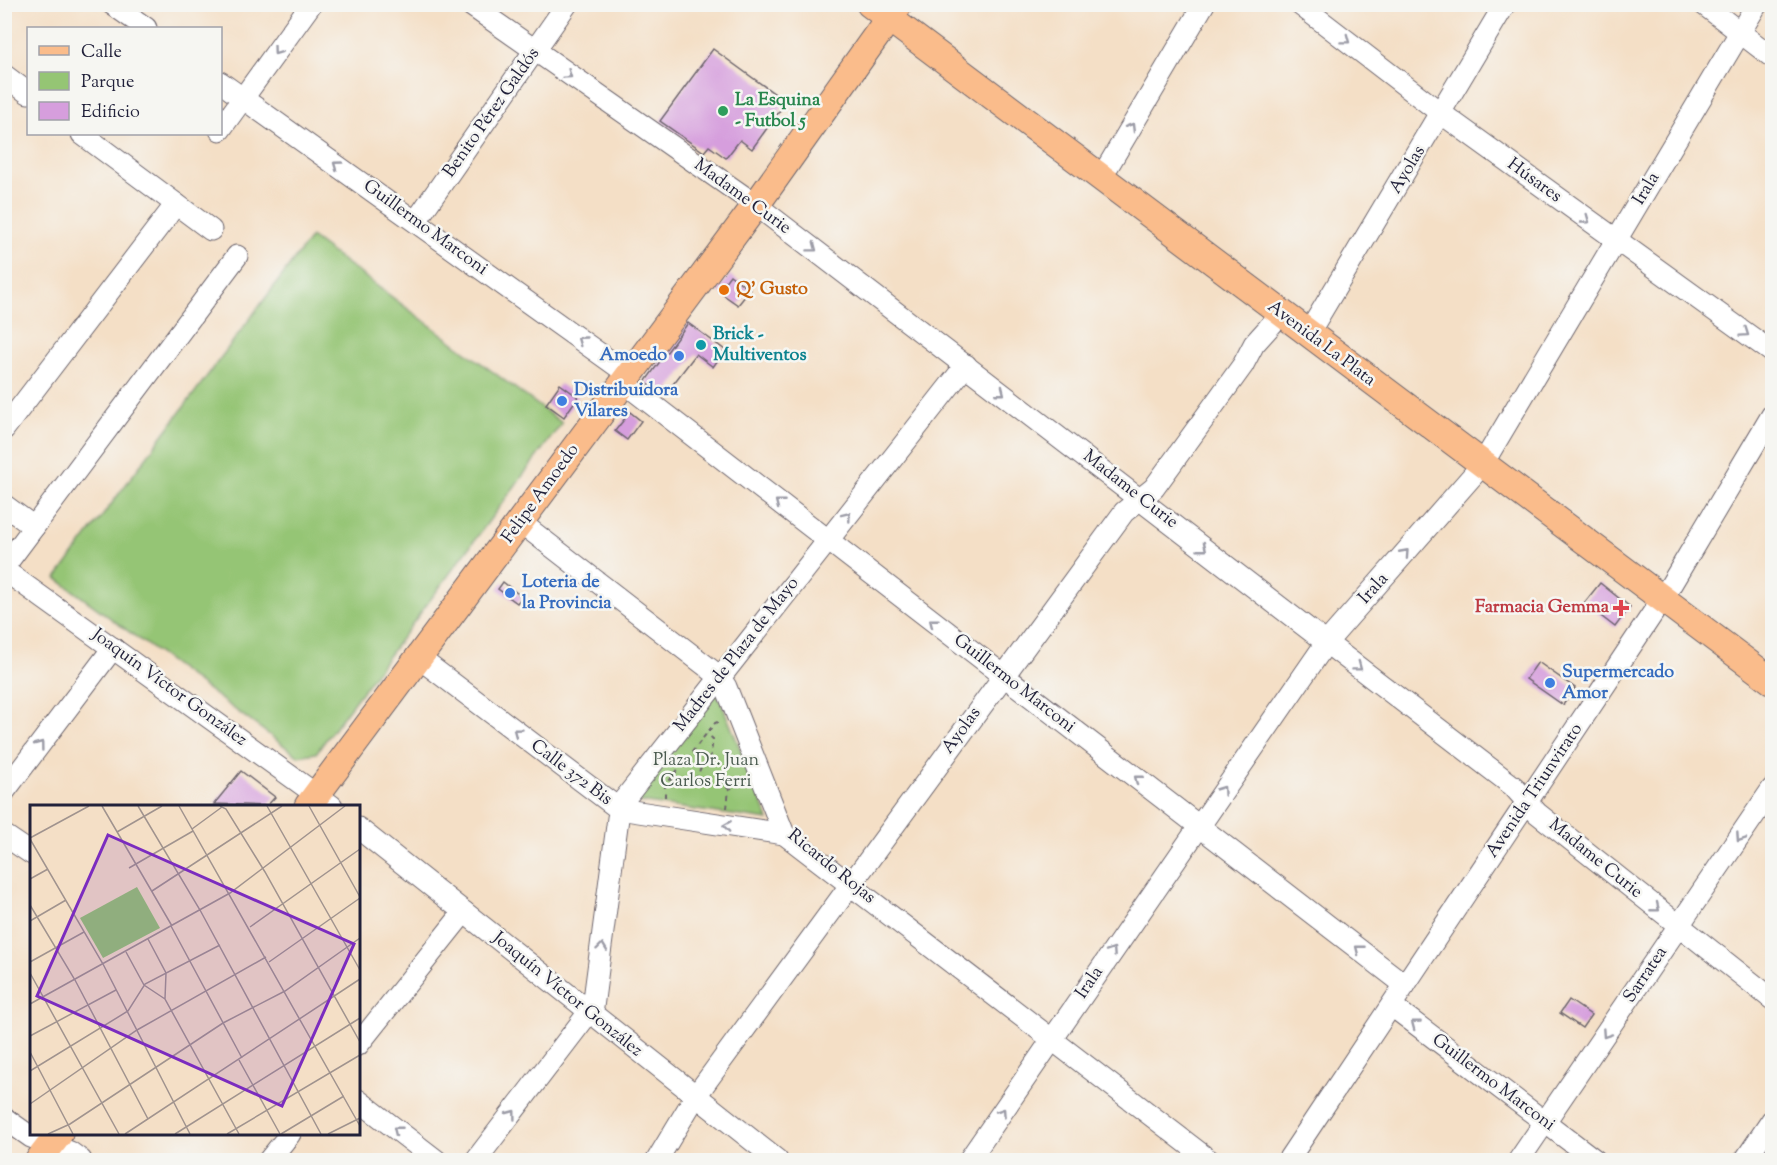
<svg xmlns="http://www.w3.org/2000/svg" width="1777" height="1165" font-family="'Sorts Mill Goudy',serif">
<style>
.green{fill:#95c574;stroke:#5c7458;stroke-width:1.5}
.building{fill:#d69edd}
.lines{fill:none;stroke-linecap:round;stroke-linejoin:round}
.minor-casing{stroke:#6c646c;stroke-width:23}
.major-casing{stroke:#6c646c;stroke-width:29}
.path{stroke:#6c646c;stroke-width:2;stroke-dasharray:4.5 4.5;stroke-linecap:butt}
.minor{stroke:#fff;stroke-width:21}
.major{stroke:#fabc8b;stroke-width:27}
.oneway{stroke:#9c9ca7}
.leisure-dot{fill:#2e9e5b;stroke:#f6f6f2;stroke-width:2}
.food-dot{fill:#e8710a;stroke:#f6f6f2;stroke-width:2}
.culture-dot{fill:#0f9aa8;stroke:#f6f6f2;stroke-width:2}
.shop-dot{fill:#3f7fe0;stroke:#f6f6f2;stroke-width:2}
.health-dot{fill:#e0444e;stroke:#f6f6f2;stroke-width:2}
.labels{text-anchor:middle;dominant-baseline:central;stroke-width:5;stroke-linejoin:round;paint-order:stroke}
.leisure-label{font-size:18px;font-weight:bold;fill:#27864d;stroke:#f6f6f2;text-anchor:start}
.street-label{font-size:18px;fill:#22223b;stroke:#f6f6f2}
.food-label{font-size:18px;font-weight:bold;fill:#c56008;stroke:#f6f6f2;text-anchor:start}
.culture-label{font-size:18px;font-weight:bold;fill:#0d838f;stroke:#f6f6f2;text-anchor:start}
.shop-label{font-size:18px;font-weight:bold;fill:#366cbe;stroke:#f6f6f2;text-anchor:start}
.health-label{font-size:18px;font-weight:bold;fill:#be3a42;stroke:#f6f6f2;text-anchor:end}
.park-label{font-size:18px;fill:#4a5b4f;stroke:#f6f6f2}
.inset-road{fill:none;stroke:#a0938e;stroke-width:1.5}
.view{fill:#7b2cbf;fill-opacity:0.15;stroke:#7b2cbf;stroke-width:3}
.inset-edge{fill:none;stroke:#22223b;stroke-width:3}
</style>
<rect width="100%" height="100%" fill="#f6f6f2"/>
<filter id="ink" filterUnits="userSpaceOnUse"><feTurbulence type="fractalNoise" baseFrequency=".0167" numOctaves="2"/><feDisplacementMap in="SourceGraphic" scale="12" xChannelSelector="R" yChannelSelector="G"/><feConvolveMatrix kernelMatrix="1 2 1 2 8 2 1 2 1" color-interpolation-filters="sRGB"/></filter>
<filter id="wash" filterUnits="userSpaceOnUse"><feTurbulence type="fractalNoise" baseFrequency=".008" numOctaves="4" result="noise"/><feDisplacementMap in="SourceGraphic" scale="24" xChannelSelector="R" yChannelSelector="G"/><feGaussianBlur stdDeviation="1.35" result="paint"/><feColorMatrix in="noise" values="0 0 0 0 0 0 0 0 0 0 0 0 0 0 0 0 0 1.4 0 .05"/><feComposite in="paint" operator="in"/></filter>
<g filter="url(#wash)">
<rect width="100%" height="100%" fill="#f4dfc6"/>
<g class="green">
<polygon points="311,237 562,423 316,753 298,756 56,578"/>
<polygon points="717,692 769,820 632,801"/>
</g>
<g id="blocks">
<g class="building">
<polygon points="713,49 786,102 752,149 740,140 726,158 709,146 704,152 660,121"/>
<polygon points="730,275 750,290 738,305 718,291"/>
<polygon points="688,323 725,350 713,367 696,354 664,396 645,382"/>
<polygon points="560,384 578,397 564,417 546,404"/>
<polygon points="630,412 641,421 627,440 615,431"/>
<polygon points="503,582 522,597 517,603 498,589"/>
<polygon points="1600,583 1630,607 1615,627 1584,603"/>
<polygon points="1538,662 1575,688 1563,705 1526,679"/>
<polygon points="241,771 275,797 267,806 214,804"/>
<polygon points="1569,1000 1591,1015 1582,1028 1560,1013"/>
</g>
</g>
</g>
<g filter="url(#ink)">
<use href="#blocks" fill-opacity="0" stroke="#6c646c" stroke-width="1.5"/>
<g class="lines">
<g class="minor-casing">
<g id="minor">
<polyline points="112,4 146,28"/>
<polyline points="469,4 756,205 1513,786 1537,813 1772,999"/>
<polyline points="1299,4 1442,114 1772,352"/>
<polyline points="1703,4 1772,57"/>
<polyline points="4,75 28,93"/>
<polyline points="220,82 628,374"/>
<polyline points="220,130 311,4"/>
<polyline points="82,134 211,230"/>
<polyline points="1101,178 1204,4"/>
<polyline points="416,221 567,4"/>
<polyline points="1308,334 1505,4"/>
<polyline points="623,382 1405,985"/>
<polyline points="4,429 176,204"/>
<polyline points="4,505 34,527"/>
<polyline points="520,522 719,676 726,687 784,834 1209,1160"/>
<polyline points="4,567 237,256"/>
<polyline points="4,570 332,806"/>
<polyline points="419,658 619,809 784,834"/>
<polyline points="4,792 113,648"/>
<polyline points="358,828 777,1160"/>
<polyline points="4,835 32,854"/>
<polyline points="1392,1006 1595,1160"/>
<polyline points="358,1045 464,912"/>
<polyline points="358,1100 436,1160"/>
<polyline points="4,1118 31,1137 70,1152 81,1160"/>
<polyline points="269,1160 290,1134"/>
<polyline points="476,1160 593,1007 618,818 623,801 966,365"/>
<polyline points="657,1160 695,1097 1124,512 1154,488 1243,365 1254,344 1281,314"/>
<polyline points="969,1160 1326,643 1482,465 1757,4"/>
<polyline points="1288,1160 1663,598 1772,415"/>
<polyline points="1519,1160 1772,789"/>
<polyline points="1745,1160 1772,1120"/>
</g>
</g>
<g class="major-casing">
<g id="major">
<polyline points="870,4 1772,681"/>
<polyline points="308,806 756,205 899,4"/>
<polyline points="39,1160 59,1134"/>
</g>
</g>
<g class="path">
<polyline points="671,779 677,785 697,777 701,767 710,760 713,739 707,734"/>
<polyline points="719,782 729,789"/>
<polyline points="665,797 665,786 715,723 720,721"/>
<polyline points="727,808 729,789 746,783"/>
</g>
<use href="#minor" class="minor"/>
<use href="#major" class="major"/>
</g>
<defs><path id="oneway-chevron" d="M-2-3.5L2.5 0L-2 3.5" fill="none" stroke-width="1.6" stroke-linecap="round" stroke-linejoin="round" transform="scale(1.5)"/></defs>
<g class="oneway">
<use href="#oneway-chevron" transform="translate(1346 40) rotate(37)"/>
<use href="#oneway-chevron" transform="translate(277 51) rotate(126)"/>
<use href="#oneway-chevron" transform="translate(568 75) rotate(35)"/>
<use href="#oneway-chevron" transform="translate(1131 127) rotate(-59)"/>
<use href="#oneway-chevron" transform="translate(337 165) rotate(-144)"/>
<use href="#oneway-chevron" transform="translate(1586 220) rotate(36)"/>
<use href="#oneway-chevron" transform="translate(813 248) rotate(37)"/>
<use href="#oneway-chevron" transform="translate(1745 333) rotate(35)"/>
<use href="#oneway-chevron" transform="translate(581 340) rotate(-144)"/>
<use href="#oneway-chevron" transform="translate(1001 392) rotate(38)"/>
<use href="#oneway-chevron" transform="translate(779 503) rotate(-142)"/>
<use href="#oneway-chevron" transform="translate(847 516) rotate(-52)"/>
<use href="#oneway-chevron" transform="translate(1203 548) rotate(38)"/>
<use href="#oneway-chevron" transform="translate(1405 553) rotate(-48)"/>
<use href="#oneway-chevron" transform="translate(933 622) rotate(-142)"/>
<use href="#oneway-chevron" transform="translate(1358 667) rotate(37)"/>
<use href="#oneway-chevron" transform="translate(517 732) rotate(-143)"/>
<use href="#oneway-chevron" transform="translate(40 745) rotate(-53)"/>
<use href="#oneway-chevron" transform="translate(1138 779) rotate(-142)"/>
<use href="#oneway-chevron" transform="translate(1222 790) rotate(-55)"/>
<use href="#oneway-chevron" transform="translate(727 826) rotate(-172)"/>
<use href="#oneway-chevron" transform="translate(1740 838) rotate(124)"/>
<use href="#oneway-chevron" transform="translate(1656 908) rotate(39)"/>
<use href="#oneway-chevron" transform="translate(602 947) rotate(-83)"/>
<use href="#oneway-chevron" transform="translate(1359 949) rotate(-142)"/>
<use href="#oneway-chevron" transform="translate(1112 951) rotate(-56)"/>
<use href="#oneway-chevron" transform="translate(1415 1024) rotate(-143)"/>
<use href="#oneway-chevron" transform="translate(1606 1034) rotate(124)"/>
<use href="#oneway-chevron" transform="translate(1002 1112) rotate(-56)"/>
<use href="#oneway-chevron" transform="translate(512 1114) rotate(-53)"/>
<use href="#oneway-chevron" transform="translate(397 1130) rotate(-142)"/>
</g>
</g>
<circle class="leisure-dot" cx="723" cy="111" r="6"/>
<circle class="food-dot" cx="724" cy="290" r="6"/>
<circle class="culture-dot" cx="701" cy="345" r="6"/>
<g class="shop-dot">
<circle cx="679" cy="356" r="6"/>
<circle cx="562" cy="401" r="6"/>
<circle cx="510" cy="593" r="6"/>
<circle cx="1550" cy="683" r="6"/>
</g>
<path class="health-dot" d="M1618 599h6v6h6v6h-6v6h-6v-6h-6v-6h6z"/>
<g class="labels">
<g class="leisure-label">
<text x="735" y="101">La Esquina<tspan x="735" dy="21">- Futbol 5</tspan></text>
</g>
<g class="street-label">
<text transform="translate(492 113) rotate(-55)">Benito Pérez Galdós</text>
<text transform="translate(1408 170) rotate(-59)">Ayolas</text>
<text transform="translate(1534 181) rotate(36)">Húsares</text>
<text transform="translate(1647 189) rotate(-59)">Irala</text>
<text transform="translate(742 197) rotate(36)">Madame Curie</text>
<text transform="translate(425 228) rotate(36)">Guillermo Marconi</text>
<text transform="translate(1321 344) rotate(37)">Avenida La Plata</text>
<text transform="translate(1130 490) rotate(38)">Madame Curie</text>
<text transform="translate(541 494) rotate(-54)">Felipe Amoedo</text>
<text transform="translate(1374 589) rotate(-48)">Irala</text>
<text transform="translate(737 655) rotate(-52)">Madres de Plaza de Mayo</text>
<text transform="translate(1014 684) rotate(38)">Guillermo Marconi</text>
<text transform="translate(169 688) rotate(36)">Joaquín Víctor González</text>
<text transform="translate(962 731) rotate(-54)">Ayolas</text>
<text transform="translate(571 773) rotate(37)">Calle 372 Bis</text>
<text transform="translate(1535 791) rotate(-56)">Avenida Triunvirato</text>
<text transform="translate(1595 859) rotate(39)">Madame Curie</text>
<text transform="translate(831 867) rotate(39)">Ricardo Rojas</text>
<text transform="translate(1646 975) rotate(-56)">Sarratea</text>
<text transform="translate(1090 983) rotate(-56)">Irala</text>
<text transform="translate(567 995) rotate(39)">Joaquín Víctor González</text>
<text transform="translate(1493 1083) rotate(37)">Guillermo Marconi</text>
</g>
<g class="food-label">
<text x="736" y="290">Q' Gusto</text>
</g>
<g class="culture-label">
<text x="713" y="335">Brick -<tspan x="713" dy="21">Multiventos</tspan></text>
</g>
<g class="shop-label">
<text x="667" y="356" text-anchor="end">Amoedo</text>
<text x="574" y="391">Distribuidora<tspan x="574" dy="21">Vilares</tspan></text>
<text x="522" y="583">Loteria de<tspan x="522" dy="21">la Provincia</tspan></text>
<text x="1562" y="673">Supermercado<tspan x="1562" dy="21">Amor</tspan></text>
</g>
<g class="health-label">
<text x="1609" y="608">Farmacia Gemma</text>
</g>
<g class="park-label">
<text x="706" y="761">Plaza Dr. Juan<tspan x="706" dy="21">Carlos Ferri</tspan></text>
</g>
</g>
<g transform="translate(30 805)">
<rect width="330" height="330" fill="#f4dfc6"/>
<path d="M107 82 130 123 73 153 50 113Z" fill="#95c574"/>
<path class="inset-road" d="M72 1 142 121M108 1 170 105 291 329M149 1 330 321M190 1 196 4 235 67 330 237M237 1 330 165M279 1 330 92M162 24 192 2M87 27 132 1M0 33 59 1M0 34 73 159 160 329M99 63 163 26M0 74 18 64M122 86 252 1M0 100 45 175 118 314M0 116 36 95M141 121 212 253M220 122 330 44M118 134 136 168 135 194 209 329M96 147 114 180 135 194M0 157 54 127M239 157 330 93M0 168 89 329M0 199 200 88 315 1M0 231 86 185M0 247 43 329M209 255 250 329M0 266 98 206 115 179 190 140M0 299 107 225 236 152M18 329 40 319 193 218 255 186 330 133M95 329 330 174M145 329 330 213M197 329 330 250M251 329 314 291M298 329 330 313"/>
<path class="view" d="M78 30 324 139 252 301 7 191Z"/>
<rect width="330" height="330" class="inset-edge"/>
</g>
<rect width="1777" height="1165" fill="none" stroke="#f6f6f2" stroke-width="24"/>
<rect x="27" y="27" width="195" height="108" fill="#f6f6f2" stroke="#a1a1a9" stroke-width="1.5"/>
<rect x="39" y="46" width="30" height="9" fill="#fabc8b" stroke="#a1a1a9" stroke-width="1.5"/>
<text x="81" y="57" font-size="18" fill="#22223b">Calle</text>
<rect x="39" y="72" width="30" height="18" fill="#95c574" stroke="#a1a1a9" stroke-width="1.5"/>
<text x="81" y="87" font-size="18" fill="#22223b">Parque</text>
<rect x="39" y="102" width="30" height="18" fill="#d69edd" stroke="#a1a1a9" stroke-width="1.5"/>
<text x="81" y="117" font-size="18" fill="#22223b">Edificio</text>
</svg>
